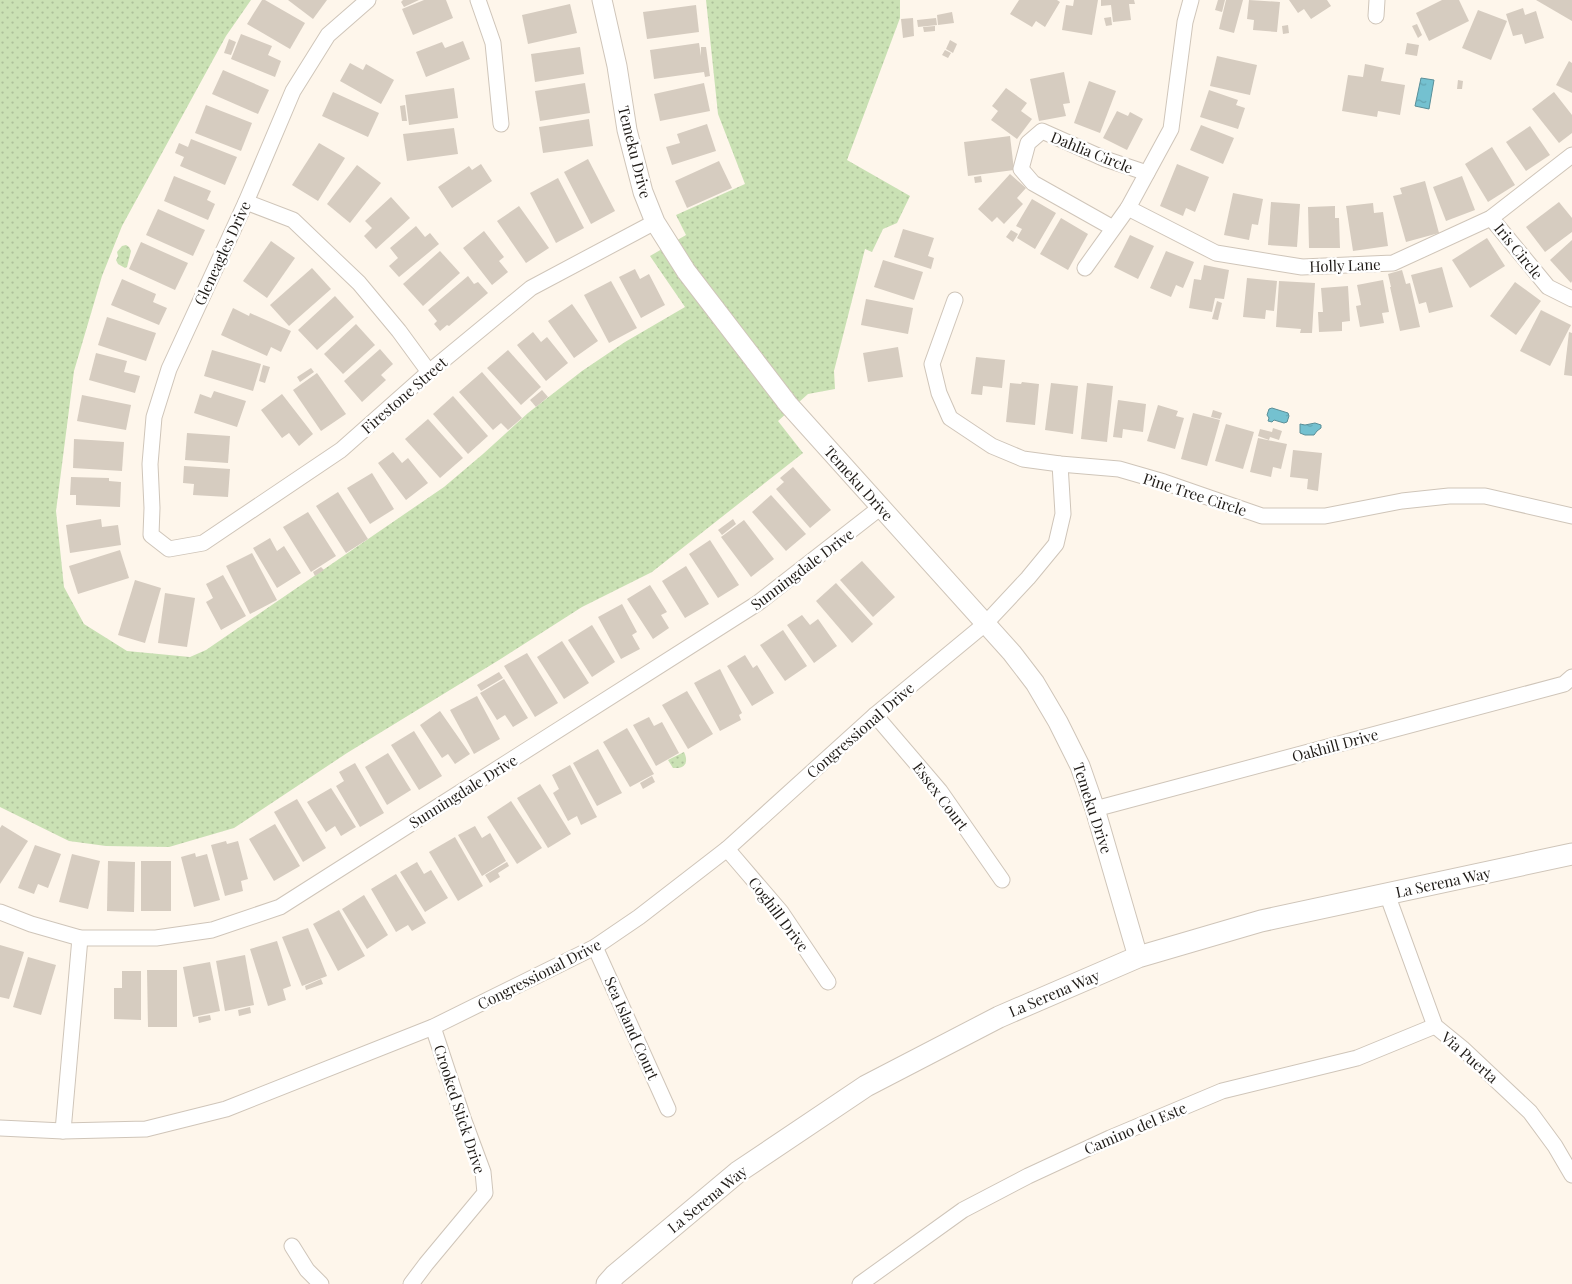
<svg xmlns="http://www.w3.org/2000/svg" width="1572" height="1284" font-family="'Playfair Display',serif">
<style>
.grass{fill:url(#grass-dots)}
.water{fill:url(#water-ripples);stroke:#5a8f98}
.building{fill:#d6ccc0}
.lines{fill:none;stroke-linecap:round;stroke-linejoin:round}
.minor-casing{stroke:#cfc5b9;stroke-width:17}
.tertiary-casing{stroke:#cfc5b9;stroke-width:21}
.secondary-casing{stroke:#cfc5b9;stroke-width:23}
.minor{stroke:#fff;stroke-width:15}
.tertiary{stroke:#fff;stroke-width:19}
.secondary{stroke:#fff;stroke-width:21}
.labels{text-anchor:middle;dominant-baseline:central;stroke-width:5;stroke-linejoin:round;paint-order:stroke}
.street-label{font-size:15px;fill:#1f1b17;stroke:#fff}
</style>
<defs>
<pattern id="grass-dots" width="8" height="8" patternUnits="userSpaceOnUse" patternTransform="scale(1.25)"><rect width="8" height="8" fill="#cae1b4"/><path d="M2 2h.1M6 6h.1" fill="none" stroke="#adc09a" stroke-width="1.8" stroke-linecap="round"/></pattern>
<pattern id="water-ripples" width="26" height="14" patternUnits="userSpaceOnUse" patternTransform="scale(1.25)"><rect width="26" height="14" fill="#74c1d0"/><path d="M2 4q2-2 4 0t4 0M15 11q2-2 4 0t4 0" fill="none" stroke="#64a5b2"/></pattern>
</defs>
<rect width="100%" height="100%" fill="#fef6eb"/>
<g class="grass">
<polygon points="0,0 251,0 226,36 122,226 102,276 74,371 56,511 64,587 84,624 127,651 190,657 206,650 444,487 483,454 528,413 582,371 625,342 685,307 650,256 686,235 676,215 745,184 718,114 706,0 900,0 900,18 847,160 910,196 897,223 883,229 872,252 865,249 834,371 835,389 808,394 778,421 803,453 652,572 582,607 499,660 347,753 234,828 169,847 106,846 69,841 0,807"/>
<polygon points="126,245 129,247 131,251 127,267 125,268 118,264 116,260 118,256 117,252 122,246"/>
<path d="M684 752C689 763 685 769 673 768L668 760Z"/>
</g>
<g class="water">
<polygon points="1421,78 1434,80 1429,109 1415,106"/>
<polygon points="1272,408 1288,413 1289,416 1287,422 1284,423 1274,420 1272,422 1268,421 1269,418 1267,415 1269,409"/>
<polygon points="1315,423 1321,425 1321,428 1317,431 1314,435 1305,435 1300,433 1300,424 1305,425"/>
</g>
<g class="building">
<polygon points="262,0 265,0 305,23 290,49 247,24"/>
<polygon points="288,0 327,0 313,19"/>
<polygon points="403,0 419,0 404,7 401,2"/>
<polygon points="424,0 446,0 453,18 413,35 402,9"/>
<polygon points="1019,0 1057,0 1060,2 1045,27 1036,21 1032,27 1010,14"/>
<polygon points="1074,0 1098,0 1092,35 1062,30 1066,5 1073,6"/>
<polygon points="1101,0 1134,0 1135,4 1129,4 1131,20 1113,22 1111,5 1101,6"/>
<polygon points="1218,0 1225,0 1222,12 1215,10"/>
<polygon points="1226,0 1243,0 1234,33 1219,29"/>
<polygon points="1249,0 1280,2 1277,32 1253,30 1254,20 1247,19"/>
<polygon points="1289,0 1327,0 1331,6 1311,19 1304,9 1298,13"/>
<polygon points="1442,0 1459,0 1469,21 1429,41 1416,13"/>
<polygon points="1536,0 1572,0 1572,21"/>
<polygon points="570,4 577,33 528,44 522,15"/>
<polygon points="696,5 699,32 647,39 643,12"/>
<polygon points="1523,8 1525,15 1536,11 1544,38 1525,44 1522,34 1513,36 1506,14"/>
<polygon points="1478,10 1507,21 1491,60 1462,48"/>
<polygon points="952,12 954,23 938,25 937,15"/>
<polygon points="1111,17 1112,25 1106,26 1104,18"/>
<polygon points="913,18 914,36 903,38 901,19"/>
<polygon points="936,18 937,25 918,27 917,20"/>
<polygon points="1417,24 1422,35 1418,38 1412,26"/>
<polygon points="1288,25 1289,33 1283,34 1282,26"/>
<polygon points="935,26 935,31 924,32 923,27"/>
<polygon points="241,34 272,46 268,55 281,61 275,77 231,59"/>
<polygon points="229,39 236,42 231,55 224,53"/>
<polygon points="950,40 957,44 953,53 946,49"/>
<polygon points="463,41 470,59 426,77 416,52 442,42 445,48"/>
<polygon points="699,43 701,56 701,47 706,47 710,76 705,77 704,72 654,79 650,50"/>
<polygon points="1407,43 1419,45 1417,56 1405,54"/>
<polygon points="580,47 584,74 535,82 531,54"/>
<polygon points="945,50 951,53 948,58 942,55"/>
<polygon points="1217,56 1257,65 1250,95 1210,86"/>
<polygon points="1569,61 1572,63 1572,93 1556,85"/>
<polygon points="350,63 363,70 366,64 394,80 381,104 340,81"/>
<polygon points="1365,64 1384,68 1381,81 1405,85 1400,115 1378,111 1377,117 1342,111 1348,75 1363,77"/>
<polygon points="223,70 269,90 258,114 212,94"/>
<polygon points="1064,72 1070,103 1063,104 1066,116 1039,121 1030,79"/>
<polygon points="1458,80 1463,81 1462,89 1457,89"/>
<polygon points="1089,81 1116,91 1100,133 1074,123"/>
<polygon points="585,83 590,113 540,121 535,91"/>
<polygon points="704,83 710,111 660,121 654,94"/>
<polygon points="454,88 458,118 409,125 405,95"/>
<polygon points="1006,88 1027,103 1021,111 1032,119 1017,139 991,120 998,111 992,106"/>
<polygon points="1209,90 1238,100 1236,105 1245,108 1238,129 1200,117"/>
<polygon points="333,92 379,113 368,137 322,116"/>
<polygon points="1554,92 1572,115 1572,133 1559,143 1532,109"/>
<polygon points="206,105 252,123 241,151 195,133"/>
<polygon points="405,105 407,121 402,121 400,106"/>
<polygon points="1117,111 1128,116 1130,112 1143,119 1127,150 1103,138"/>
<polygon points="589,119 593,146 543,153 539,127"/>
<polygon points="707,124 716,151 672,165 666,147 680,143 677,134"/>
<polygon points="1201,125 1234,138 1223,164 1190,150"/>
<polygon points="1530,126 1550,155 1526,171 1506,142"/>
<polygon points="454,128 458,154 407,161 403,134"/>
<polygon points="1010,136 1014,170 968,176 964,142"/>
<polygon points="191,139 237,157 225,185 180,166 184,157 175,153 179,143 188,147"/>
<polygon points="319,143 345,158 318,201 292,185"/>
<polygon points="1492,147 1515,185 1488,202 1465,164"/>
<polygon points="588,159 615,211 591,224 564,172"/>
<polygon points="719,161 732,188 687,208 675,181"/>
<polygon points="481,164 492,181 452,208 438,187 469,166 472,170"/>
<polygon points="1177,164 1209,177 1195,212 1186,208 1183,216 1160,206"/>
<polygon points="357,165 381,183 350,223 327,204"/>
<polygon points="1010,174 1026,188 1017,198 1023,204 1004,224 997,217 992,222 978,209"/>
<polygon points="174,176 211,191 207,200 215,204 208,220 164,201"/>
<polygon points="981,176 982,182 975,183 974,177"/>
<polygon points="1462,176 1475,210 1446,221 1433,187"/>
<polygon points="558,178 584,228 556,243 530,193"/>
<polygon points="1425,181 1439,233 1406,242 1393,196 1402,194 1400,188"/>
<polygon points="1233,193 1263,199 1258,225 1252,224 1249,240 1224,235"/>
<polygon points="391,197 410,218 376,249 364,236 372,228 365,221"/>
<polygon points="1032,199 1056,213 1035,249 1017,238 1022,229 1016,226"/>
<polygon points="1271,202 1300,204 1297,247 1268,245"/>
<polygon points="1559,202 1572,218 1572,232 1545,252 1526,227"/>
<polygon points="1373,203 1374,213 1383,212 1388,246 1353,251 1346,206"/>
<polygon points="519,206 549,248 526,263 497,221"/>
<polygon points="1335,206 1335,218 1339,218 1340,248 1309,248 1308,207"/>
<polygon points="158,209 205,230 193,256 146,235"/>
<polygon points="1061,218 1088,234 1068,270 1040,254"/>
<polygon points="416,226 425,237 430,233 439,244 399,277 389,266 398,258 390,248"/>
<polygon points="903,229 934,238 928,256 934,258 931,269 894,257"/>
<polygon points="1011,230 1018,234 1013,242 1006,237"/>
<polygon points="484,231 504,257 499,261 508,272 492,285 463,248"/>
<polygon points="1130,235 1154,246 1138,279 1114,267"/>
<polygon points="1487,238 1505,266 1470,288 1452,260"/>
<polygon points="1572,240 1572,281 1571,283 1550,260"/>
<polygon points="271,241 295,258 267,298 243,281"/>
<polygon points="141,242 188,263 175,290 129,269"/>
<polygon points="440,251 460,273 423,306 403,284"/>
<polygon points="1166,251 1194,262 1183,288 1176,285 1171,297 1150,288"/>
<polygon points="883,260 923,272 914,300 874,287"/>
<polygon points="1204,265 1229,270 1224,299 1215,298 1212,312 1189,308 1194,279 1201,280"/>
<polygon points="1442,267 1453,307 1429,313 1426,302 1419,304 1411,275"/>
<polygon points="312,268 331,289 289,326 270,305"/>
<polygon points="635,269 640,279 649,274 665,305 641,318 619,277"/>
<polygon points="1402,270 1406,284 1410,283 1420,327 1400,331 1390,287 1391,287 1388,274"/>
<polygon points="468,276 474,284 478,282 488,293 449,326 447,325 440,331 434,324 437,321 428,310"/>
<polygon points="1247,278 1277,281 1274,311 1266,310 1265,319 1243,317"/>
<polygon points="122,279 156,294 153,302 167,308 159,325 111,305"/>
<polygon points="1383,280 1389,312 1382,313 1384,323 1360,327 1356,306 1361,305 1357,285"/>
<polygon points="611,281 637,328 609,343 584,295"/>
<polygon points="1279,281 1315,283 1312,333 1300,333 1301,329 1276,327"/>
<polygon points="1515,282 1541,301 1516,335 1490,316"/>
<polygon points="1348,286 1350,321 1342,322 1342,331 1319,332 1318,312 1323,312 1321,288"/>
<polygon points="335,296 354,317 317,350 298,330"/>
<polygon points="866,299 913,308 908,334 861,325"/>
<polygon points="1217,301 1222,303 1218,320 1212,319"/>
<polygon points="572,304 598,341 574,358 548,321"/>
<polygon points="233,308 249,316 250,313 291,331 281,352 271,347 267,356 221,335"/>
<polygon points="1541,310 1571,325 1550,366 1520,351"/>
<polygon points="107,317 156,333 146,361 98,345"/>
<polygon points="356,324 375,345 343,374 324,354"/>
<polygon points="533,332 541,342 547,337 568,363 546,381 517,345"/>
<polygon points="1569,332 1572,333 1572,376 1564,375"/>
<polygon points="898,347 903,377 868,382 863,353"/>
<polygon points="380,349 393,364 381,375 386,380 362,402 344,381"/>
<polygon points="212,350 261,364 253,391 204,376"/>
<polygon points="508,350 541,387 521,405 487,368"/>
<polygon points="96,353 127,361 124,372 140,376 135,393 89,380"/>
<polygon points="976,357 1005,360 1002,388 983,386 982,395 971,394"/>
<polygon points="263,365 270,367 265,383 259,381"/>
<polygon points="311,368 314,372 300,382 297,377"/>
<polygon points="482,372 522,418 508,430 501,423 493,430 459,392"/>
<polygon points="317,373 346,414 321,431 293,390"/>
<polygon points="1022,382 1039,384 1035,425 1006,422 1010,383 1021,384"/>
<polygon points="1051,383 1078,386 1073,434 1045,430"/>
<polygon points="1087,383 1113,386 1107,442 1081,439"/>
<polygon points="542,390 548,397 536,407 530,400"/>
<polygon points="214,391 246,401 237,427 194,413 200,394 211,398"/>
<polygon points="282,394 313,434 299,446 289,433 282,438 261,410"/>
<polygon points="82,395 131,405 126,430 77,421"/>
<polygon points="453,396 488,436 468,454 433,414"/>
<polygon points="1118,400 1146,404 1143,432 1123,429 1122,438 1113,437"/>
<polygon points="1158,405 1178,411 1176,416 1184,418 1175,449 1147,441"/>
<polygon points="1213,410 1222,413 1220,419 1211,417"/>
<polygon points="1193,413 1220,420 1207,466 1181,459"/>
<polygon points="428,419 463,458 440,478 405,439"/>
<polygon points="1226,424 1254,432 1243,469 1215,461"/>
<polygon points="1273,428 1282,431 1279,440 1270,437 1269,440 1258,436 1260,429 1272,432"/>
<polygon points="187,433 230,436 228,463 185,460"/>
<polygon points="1258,438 1287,444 1281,469 1273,467 1271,477 1250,472"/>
<polygon points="74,439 124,442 122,471 73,468"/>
<polygon points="1293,450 1322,453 1318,491 1307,489 1308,479 1290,477"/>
<polygon points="393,452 402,463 408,458 428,483 406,500 378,463"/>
<polygon points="184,466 230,469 228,497 193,495 194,484 183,483"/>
<polygon points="793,467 831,510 810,528 776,489 784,482 780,478"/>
<polygon points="372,473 394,509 370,524 347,488"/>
<polygon points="71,477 109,478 109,481 121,482 120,507 76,505 76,495 70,495"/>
<polygon points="338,492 368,539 346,553 316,506"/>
<polygon points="771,495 806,534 786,551 752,512"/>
<polygon points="308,512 336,556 311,572 283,527"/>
<polygon points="101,519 102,527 118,525 121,545 70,553 66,525"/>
<polygon points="733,519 736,524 722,535 718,530"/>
<polygon points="744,520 774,559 751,577 721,537"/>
<polygon points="270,538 277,551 284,546 301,573 277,588 253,548"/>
<polygon points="710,540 739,585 718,598 689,554"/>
<polygon points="120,550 129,578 78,594 69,566"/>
<polygon points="252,553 277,600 250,614 226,566"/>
<polygon points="862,561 895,597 873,617 840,580"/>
<polygon points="686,566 709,604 685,618 662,581"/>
<polygon points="321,567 324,570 315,576 313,572"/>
<polygon points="223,575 246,616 221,630 206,602 213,598 206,584"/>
<polygon points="135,580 161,588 145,643 118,635"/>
<polygon points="836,583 873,624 852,643 816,601"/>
<polygon points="650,585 667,612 661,615 669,628 653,639 627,599"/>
<polygon points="165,593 195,598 187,647 158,643"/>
<polygon points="622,604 637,632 632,635 640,649 621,659 598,617"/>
<polygon points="802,615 810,625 818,619 837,646 814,663 787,625"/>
<polygon points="592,625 615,662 592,677 568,640"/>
<polygon points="783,630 807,666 785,681 760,645"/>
<polygon points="562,641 589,683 564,699 537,657"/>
<polygon points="527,653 558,703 535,717 504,666"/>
<polygon points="745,655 753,668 757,665 774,693 752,706 727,666"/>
<polygon points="720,669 742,713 739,715 741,720 720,731 694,683"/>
<polygon points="499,672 503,678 481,691 477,685"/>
<polygon points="504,679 528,718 513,727 505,715 497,720 480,693"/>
<polygon points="687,691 713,734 688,749 662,705"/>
<polygon points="477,696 500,739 474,754 450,710"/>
<polygon points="440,711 470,754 455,764 448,754 442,758 420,725"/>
<polygon points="649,717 654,726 662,722 679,753 656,766 633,725"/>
<polygon points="627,728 654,774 630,787 603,742"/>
<polygon points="414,731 442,776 419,790 391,745"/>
<polygon points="598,749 622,793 597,806 573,763"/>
<polygon points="388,753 411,790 387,805 365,767"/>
<polygon points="355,763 384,813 360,827 336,786 344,781 339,772"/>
<polygon points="570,765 597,817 581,825 577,816 568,821 553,793 559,789 552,775"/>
<polygon points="652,776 655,782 643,789 640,783"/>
<polygon points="540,784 571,834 548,848 517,798"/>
<polygon points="331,788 356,827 341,836 335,826 326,832 307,802"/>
<polygon points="297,799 326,848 303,862 274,812"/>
<polygon points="511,801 542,848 517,864 487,817"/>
<polygon points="275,824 300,866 274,881 249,839"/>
<polygon points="2,825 28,841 0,884 0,828"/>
<polygon points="475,826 482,838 490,833 506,861 482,876 458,835"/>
<polygon points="455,837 483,886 458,901 429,852"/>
<polygon points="226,841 227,844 238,841 248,879 241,881 243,891 225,896 211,845"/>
<polygon points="35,845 61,854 48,888 38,884 34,894 18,888"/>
<polygon points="195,853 196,857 207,854 220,900 194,907 181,857"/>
<polygon points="72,854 100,861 88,909 59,902"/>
<polygon points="108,861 135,862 134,912 107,911"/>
<rect x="141" y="861" width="30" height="50"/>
<polygon points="417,862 424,874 431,870 448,898 425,912 400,872"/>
<polygon points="507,862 509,866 498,873 500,877 490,883 485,875"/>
<polygon points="396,874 426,923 412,931 408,925 396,932 371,889"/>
<polygon points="364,895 388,935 367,949 342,909"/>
<polygon points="339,910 365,956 338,971 313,924"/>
<polygon points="308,928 327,976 302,986 282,937"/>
<polygon points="277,941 291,986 283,989 286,1000 268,1006 250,949"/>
<polygon points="0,945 24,952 9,999 0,997"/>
<polygon points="245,955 254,1005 225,1011 216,961"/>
<polygon points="28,957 56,965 41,1015 13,1007"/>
<polygon points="210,962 220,1011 193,1017 183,967"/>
<polygon points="147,970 177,970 177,1027 148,1027"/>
<polygon points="122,971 141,971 141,1020 114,1019 114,988 122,988"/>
<polygon points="321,979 323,984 306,990 305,986"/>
<polygon points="250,1007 251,1013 239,1016 238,1010"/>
<polygon points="210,1015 211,1020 199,1023 198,1017"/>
</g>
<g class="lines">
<g class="minor-casing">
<g id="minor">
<polyline points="368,0 328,35 293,91 246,202 169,369 154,417 150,464 152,508 151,535 169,549 203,543 341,450 429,372 531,288 655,222"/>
<polyline points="478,0 493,43 501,124"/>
<polyline points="1376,16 1377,0"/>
<polyline points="246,202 293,220 359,283 399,331 429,372"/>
<polyline points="1128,208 1216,253 1302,267 1393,263 1491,218 1572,155"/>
<polyline points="1491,218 1548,287 1572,299"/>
<polyline points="1113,228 1033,183 1021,169 1028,143 1042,131 1105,159 1147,173"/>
<polyline points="1085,268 1128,208 1171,129 1185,22 1191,0"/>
<polyline points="955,300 932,364 939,393 950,418 992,446 1023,459 1060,464 1119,469 1164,482 1262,516 1325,516 1402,501 1449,496 1485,496 1572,516"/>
<polyline points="875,715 940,791 1002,880"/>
<polyline points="1095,809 1564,684 1572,677"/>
<polyline points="727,849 781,912 828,982"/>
<polyline points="1387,894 1435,1026 1462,1048 1530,1112 1555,1146 1572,1175"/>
<polyline points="0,912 31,924 80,938 156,938 212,930 280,907 758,603 881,507"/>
<polyline points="595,947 668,1109"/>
<polyline points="0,1128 63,1131 146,1129 226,1109 433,1027 595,947 639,917 727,849 875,715 985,624 1028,578 1056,544 1063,514 1060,464"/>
<polyline points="63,1131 80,938"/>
<polyline points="292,1246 307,1270 321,1284"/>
<polyline points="411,1284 426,1264 485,1193 483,1172 463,1118 433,1027"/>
<polyline points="860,1284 963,1210 1028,1176 1110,1138 1222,1091 1357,1058 1435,1026"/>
</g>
</g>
<g class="tertiary-casing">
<polyline id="tertiary" points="602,0 617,66 627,130 643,192 655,222 686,271 788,404 1012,653 1035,683 1058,722 1080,766 1095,809 1138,957"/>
</g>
<g class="secondary-casing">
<polyline id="secondary" points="607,1284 615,1275 738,1172 866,1086 999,1017 1138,957 1261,921 1572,854"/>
</g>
<use href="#minor" class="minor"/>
<use href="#tertiary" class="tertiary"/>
<use href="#secondary" class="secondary"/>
</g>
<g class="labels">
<g class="street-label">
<text transform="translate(635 152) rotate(76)">Temeku Drive</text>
<text transform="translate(1092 152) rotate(22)">Dahlia Circle</text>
<text transform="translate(1519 251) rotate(51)">Iris Circle</text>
<text transform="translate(222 253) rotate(-65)">Gleneagles Drive</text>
<text transform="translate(1345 265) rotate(-2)">Holly Lane</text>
<text transform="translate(404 395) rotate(-41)">Firestone Street</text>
<text transform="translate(859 483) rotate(48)">Temeku Drive</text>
<text transform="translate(1195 494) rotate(18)">Pine Tree Circle</text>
<text transform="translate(802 569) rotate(-37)">Sunningdale Drive</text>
<text transform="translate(860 730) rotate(-41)">Congressional Drive</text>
<text transform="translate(1335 745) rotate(-15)">Oakhill Drive</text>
<text transform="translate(463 791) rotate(-32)">Sunningdale Drive</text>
<text transform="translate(941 796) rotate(53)">Essex Court</text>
<text transform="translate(1093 808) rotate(72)">Temeku Drive</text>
<text transform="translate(1443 882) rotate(-12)">La Serena Way</text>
<text transform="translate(779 914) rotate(53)">Coghill Drive</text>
<text transform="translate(539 974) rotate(-27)">Congressional Drive</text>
<text transform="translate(1054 993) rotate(-23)">La Serena Way</text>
<text transform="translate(632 1028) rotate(66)">Sea Island Court</text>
<text transform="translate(1470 1057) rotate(41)">Via Puerta</text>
<text transform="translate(460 1109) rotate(72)">Crooked Stick Drive</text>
<text transform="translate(1135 1128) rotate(-23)">Camino del Este</text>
<text transform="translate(707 1199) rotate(-39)">La Serena Way</text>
</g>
</g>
</svg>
